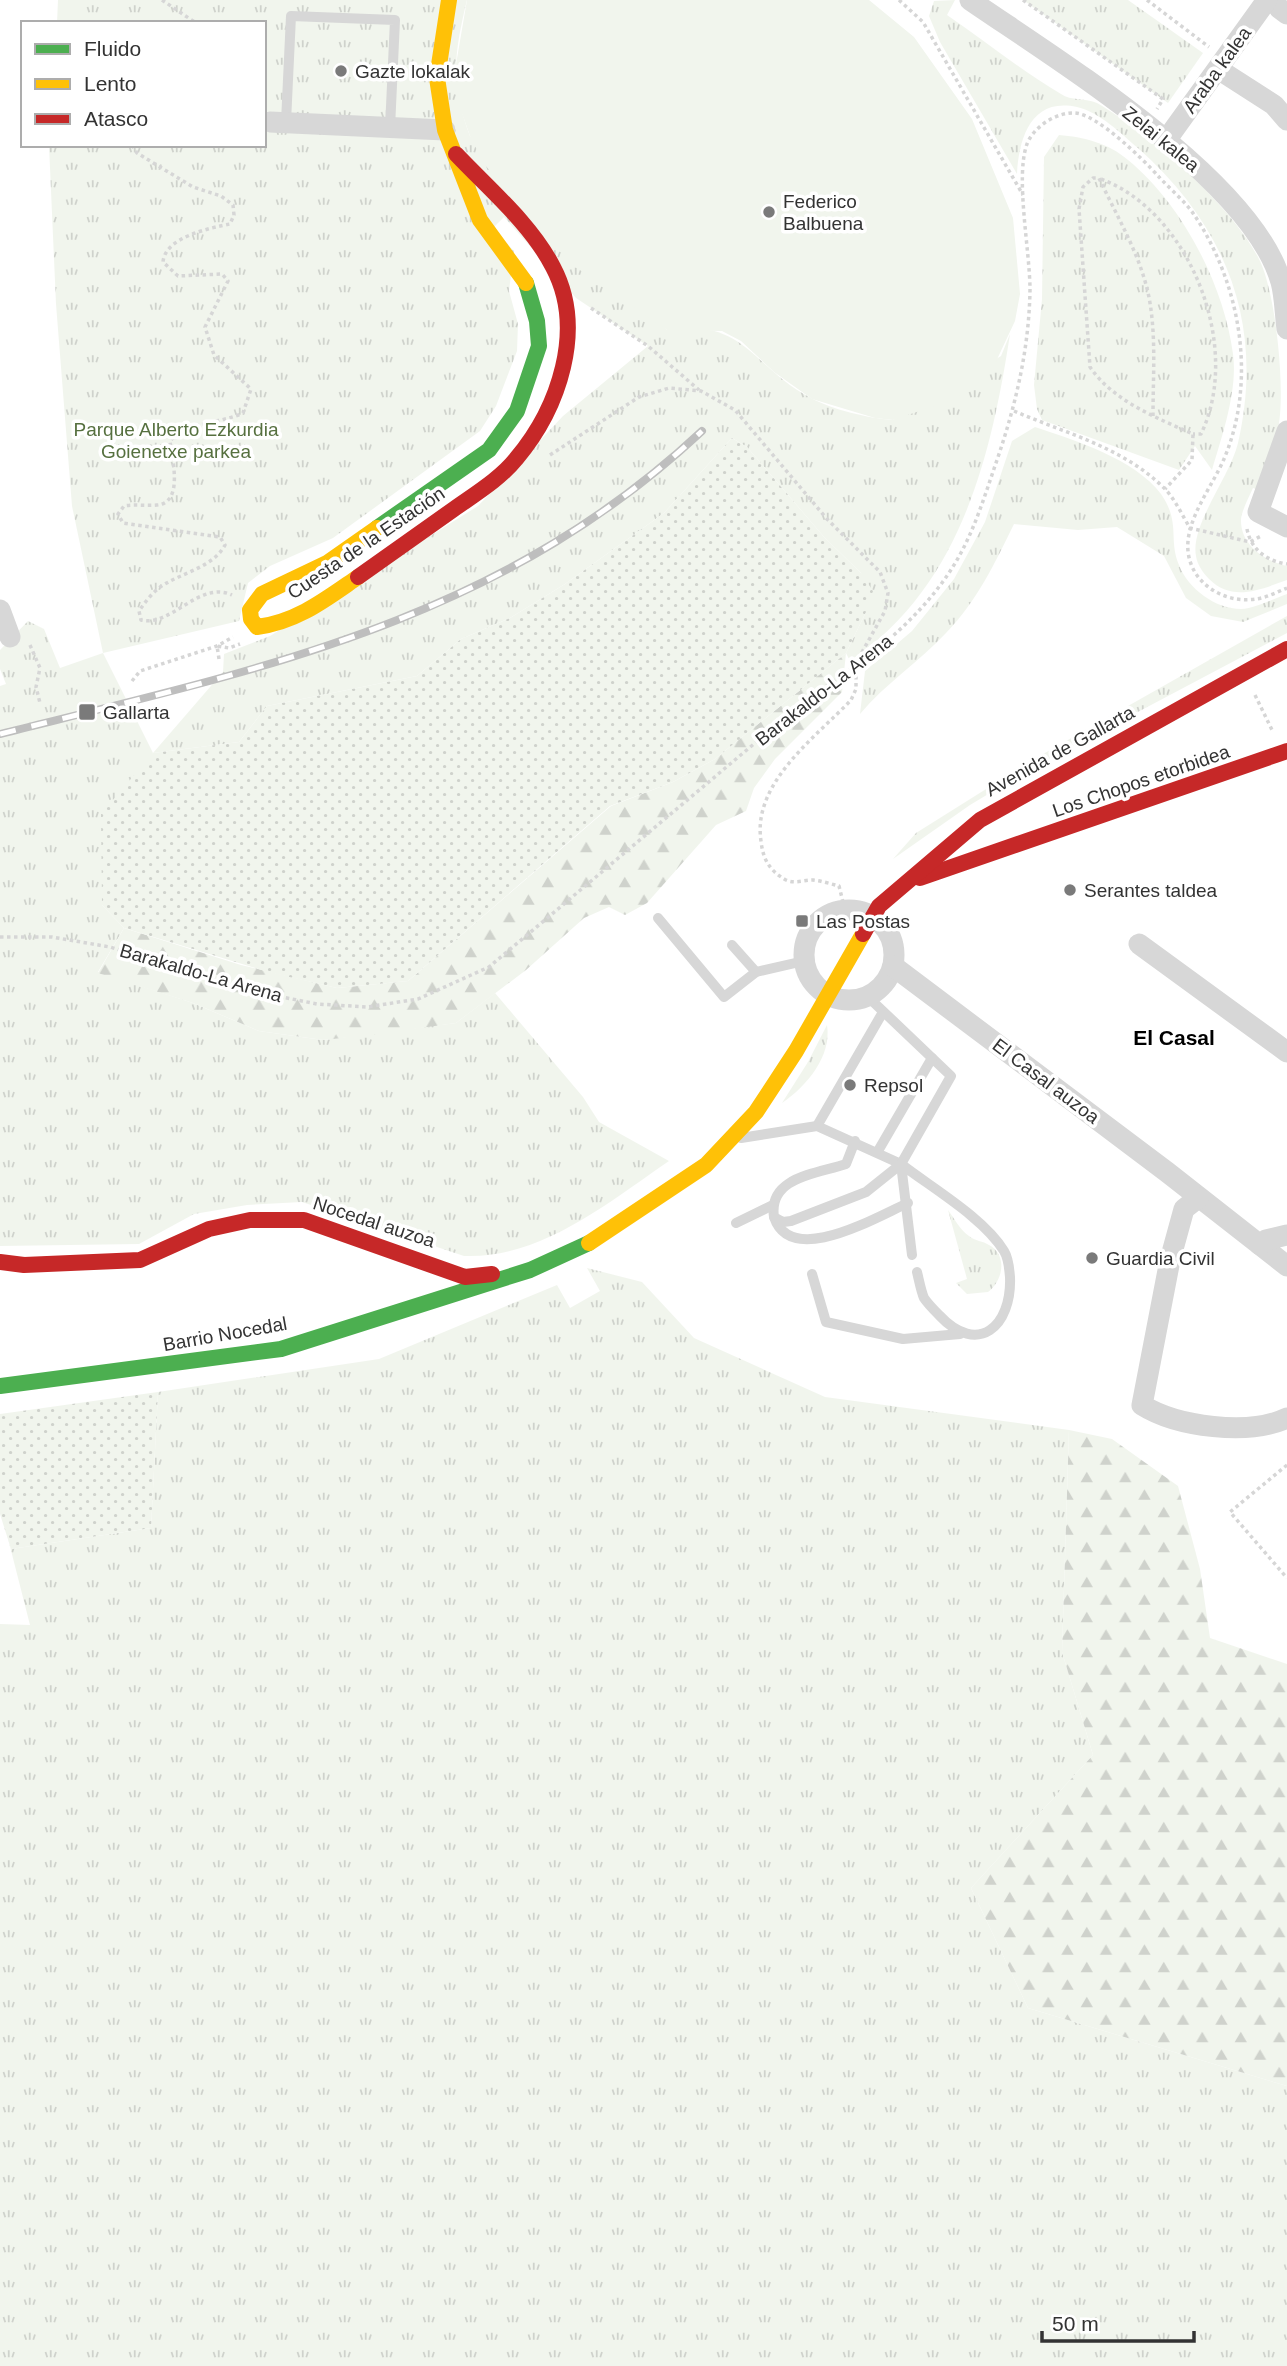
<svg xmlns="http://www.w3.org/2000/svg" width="1287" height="2366" font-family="Arial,sans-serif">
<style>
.grass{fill:url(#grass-tufts);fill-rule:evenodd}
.forest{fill:url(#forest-firs)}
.garden{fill:url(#garden-dots)}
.pitch{fill:#f1f5ed}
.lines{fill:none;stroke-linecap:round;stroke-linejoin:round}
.path{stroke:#d6d6d6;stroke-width:3.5;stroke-dasharray:3.5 3.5;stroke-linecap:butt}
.lane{stroke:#d7d7d7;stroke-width:10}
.street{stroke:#d7d7d7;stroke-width:21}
.fast{stroke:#4caf50;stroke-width:16}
.slow{stroke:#ffc107;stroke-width:16}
.jam{stroke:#c62828;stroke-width:16}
.rail-casing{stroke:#bebebe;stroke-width:8}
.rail{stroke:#fff;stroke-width:5;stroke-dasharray:16;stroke-linecap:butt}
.poi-dot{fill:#7a7a7a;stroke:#fff;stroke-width:2.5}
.labels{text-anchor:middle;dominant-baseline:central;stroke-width:7;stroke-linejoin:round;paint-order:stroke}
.street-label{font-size:19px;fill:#333;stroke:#fff}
.poi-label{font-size:19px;fill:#333;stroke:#fff;text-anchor:start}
.park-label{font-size:19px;fill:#56703f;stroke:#fff}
.neighbourhood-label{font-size:21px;font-weight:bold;fill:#000;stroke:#fff}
</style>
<defs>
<pattern id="grass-tufts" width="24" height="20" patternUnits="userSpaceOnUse" patternTransform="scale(1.75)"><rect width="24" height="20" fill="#f1f5ed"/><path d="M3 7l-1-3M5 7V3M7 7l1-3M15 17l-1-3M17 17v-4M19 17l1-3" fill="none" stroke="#cfd2cc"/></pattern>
<pattern id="forest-firs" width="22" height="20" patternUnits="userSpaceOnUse" patternTransform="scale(1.75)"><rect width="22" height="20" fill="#f1f5ed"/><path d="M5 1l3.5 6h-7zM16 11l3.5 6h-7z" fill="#cfd2cc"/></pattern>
<pattern id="garden-dots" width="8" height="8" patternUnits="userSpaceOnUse" patternTransform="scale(1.75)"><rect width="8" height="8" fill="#f1f5ed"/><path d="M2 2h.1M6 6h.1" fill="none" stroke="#cfd2cc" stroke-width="1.8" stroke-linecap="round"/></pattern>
</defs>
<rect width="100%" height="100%" fill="#fff"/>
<g class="grass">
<path d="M58 0H467C454 54 450 83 470 136L667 330C745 317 753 368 811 398 833 410 868 418 893 420L1001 356 1010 334C991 458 960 587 850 661L846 653 866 612 861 573 824 537 747 447 732 438 664 513 565 584 510 618 461 639 417 676 267 706 239 742 153 753 102 905 124 928 98 972 193 1003 259 1031 323 1040 456 1023 495 993 583 1097 599 1122 669 1161C609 1202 541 1259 464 1256L302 1202 247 1205 194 1214 139 1244 0 1246V686L6 684 0 669V650L28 621 44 629 60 668 103 653 72 506 56 304 49 145H264V23H57ZM504 217 576 298 648 346 563 416 478 506 270 636 224 654 223 672 153 753 103 653 239 621 248 583 270 566 333 538 480 431 496 406 517 351 518 324 509 291 514 251 493 228Z"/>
<path d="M955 0 947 15C985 41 1022 71 1061 94 1071 101 1086 98 1097 103 1149 133 1234 207 1260 261 1276 295 1286 392 1278 429 1273 450 1264 470 1258 490L1253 488C1249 497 1242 510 1241 519 1240 545 1265 561 1287 566V580C1259 590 1232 602 1209 579 1203 573 1197 564 1196 556 1190 525 1230 477 1238 443 1265 325 1227 227 1138 148 1120 133 1101 113 1077 107 1031 97 1019 138 1017 174L940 42 929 16 934 1Z"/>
<polygon points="1023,0 1128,0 1203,53 1168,103"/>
<path d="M1059 135C1083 137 1109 143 1128 160 1182 204 1224 285 1233 354 1238 390 1222 436 1212 470L1195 446 1179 470 1042 420 1037 409 1034 385 1042 299 1044 157Z"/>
<path d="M1035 427C1074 440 1135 459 1161 494 1181 523 1168 539 1179 565 1188 589 1216 609 1241 609 1256 608 1273 599 1287 594V604L1243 622 1211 616 1186 598 1164 556 1117 527 1078 530 1014 524C995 563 977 601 946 633 919 662 886 683 860 714L865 671 912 631 954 579 985 522 1012 441Z"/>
<polygon points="1287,616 1287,633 1032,768 970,805 893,859 916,833 1029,762"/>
<path d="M827 1025C832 1056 807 1086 782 1103L808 1062Z"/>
<path d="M948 1210C954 1218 960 1230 969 1236 975 1241 983 1241 989 1245 1008 1255 1003 1281 988 1292L967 1294 956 1283 967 1279Z"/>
<polygon points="587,1268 642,1282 694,1338 825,1397 1069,1430 1062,1652 1093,1755 971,1888 1028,2008 1287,2086 1287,2366 0,2366 0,1624 30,1625 2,1515 11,1549 151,1528 158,1392 379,1359 557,1285 570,1308 600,1291"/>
</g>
<g class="forest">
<polygon points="846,653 842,692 775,759 754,788 746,811 716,825 647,903 625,915 609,907 584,918 526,970 456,1023 371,1035 323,1040 259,1031 193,1003 98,973 124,928 241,965 337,988 408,981 611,806 673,782 715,759"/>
<polygon points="1069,1430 1112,1439 1178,1486 1200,1569 1210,1638 1287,1664 1287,2086 1028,2008 971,1888 1093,1755 1062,1652"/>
</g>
<g class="garden">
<polygon points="732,438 747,447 824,537 861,573 873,591 866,612 846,653 715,759 673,782 610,806 408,981 337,988 268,972 124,928 102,905 101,814 153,753 239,742 267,706 417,676 461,639 510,618 565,584 664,513"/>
<polygon points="158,1392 151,1528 11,1549 0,1514 0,1414"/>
</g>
<polygon class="pitch" points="467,0 869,0 914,37 972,119 1013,218 1020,294 1015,321 992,370 976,385 952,400 893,420 875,418 812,399 774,372 741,341 722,331 667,330 574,266 484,164 470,136 459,105 454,76"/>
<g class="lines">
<g class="path">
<polyline points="162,0 196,23"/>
<polyline points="899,0 923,22 1023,195"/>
<polyline points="1023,0 1163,99 1157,109"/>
<polyline points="1147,0 1209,47"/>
<path d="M132 145 137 153 193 187 221 196 233 205 234 215 230 224C210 228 165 237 163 262L178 276 222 274 228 281 205 327 214 355 251 389 243 413C219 424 190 421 170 441 172 459 184 503 157 505 146 506 135 504 124 506L118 514 123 523 220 537 225 545C214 566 185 572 165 584 154 590 146 601 139 611L141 620C172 627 199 580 232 595"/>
<path d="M1101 179C1190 212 1243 347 1201 434H1193"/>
<polyline points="591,308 648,346 699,390"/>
<path d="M1014 411C1065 433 1122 447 1163 487 1174 497 1182 515 1190 528L1250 542 1261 536"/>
<path d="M1153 416C1153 378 1156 340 1150 303 1143 259 1117 217 1099 178H1093L1083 187 1079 209 1090 367C1113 401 1157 418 1193 434L1192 460 1165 489"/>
<path d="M550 455 639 397 669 388 701 391 735 410 827 519 880 572 888 593 885 611 861 654 856 668V689L851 700C815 738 752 783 761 841 763 860 770 871 786 880 794 884 804 880 813 880 822 881 831 884 839 886L845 910"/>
<path d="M1247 529C1251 550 1267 561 1287 564"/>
<polyline points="30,645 40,668 36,687 40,703"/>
<polyline points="219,659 217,646 229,648 240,644"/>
<polyline points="132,681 140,671 217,646 233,637"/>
<polyline points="1255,695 1273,732"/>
<path d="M0 937H52L110 947 247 990 317 1004 367 1007 418 999 489 967 812 695C871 658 932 611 964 547 978 519 987 489 997 460 1016 404 1029 349 1030 290 1030 251 1015 177 1027 144 1034 126 1057 112 1075 113 1097 114 1144 160 1159 177 1171 190 1186 202 1195 216 1241 286 1257 381 1224 459 1212 487 1185 520 1188 551 1191 584 1225 604 1256 599 1266 598 1277 592 1287 588"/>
<polyline points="1287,1465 1230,1512 1287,1578"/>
</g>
<g class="lane">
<polyline points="286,122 291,16 395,20 390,128"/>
<polyline points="658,918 724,997 756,972 804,961"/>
<polyline points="732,945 756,972"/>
<polyline points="817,1126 883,1012"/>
<polyline points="741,1138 817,1126 901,1164"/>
<path d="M855 1141 846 1164C816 1174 768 1177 774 1217L783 1222 791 1221 866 1192 901 1164 951 1076 867 996"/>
<polyline points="878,1151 932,1058"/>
<path d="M774 1217C791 1268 876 1217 908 1203"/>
<polyline points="736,1223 773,1205"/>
<path d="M912 1255 901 1164C932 1188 984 1218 1004 1251 1009 1259 1009 1268 1010 1277 1012 1326 978 1357 939 1315 934 1310 928 1304 924 1298 921 1291 919 1280 917 1272"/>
<polyline points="812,1274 826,1322 903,1339 960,1334"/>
</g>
<g class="street">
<path d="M970 0C1057 60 1252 179 1281 282 1285 297 1285 314 1287 329"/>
<polyline points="1279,8 1287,14"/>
<polyline points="1218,69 1274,105 1287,120"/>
<polyline points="270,122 445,130"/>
<polyline points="1167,139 1267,0"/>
<polyline points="1287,431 1258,512 1287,527"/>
<polyline points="0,610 10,637"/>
<circle cx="849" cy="955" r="45"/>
<polyline points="1139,944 1287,1052"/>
<polyline points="893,966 1167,1172 1287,1266"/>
<path d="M1198 1198 1184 1209 1170 1260 1142 1405C1177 1427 1249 1436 1287 1418"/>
<polyline points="1260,1245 1266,1240 1287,1235"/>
</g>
<g class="fast">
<polyline points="377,528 489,450 517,411 539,346 537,321 526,283"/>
<polyline points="0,1386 281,1349 530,1270 589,1243"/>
</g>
<g class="slow">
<polyline points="449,0 437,78 445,130 480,220 526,283"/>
<path d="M358 577C326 599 297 622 257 627L251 619 250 610 262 594 327 563 377 528"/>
<polyline points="589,1243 706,1165 756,1112 796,1051 863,934"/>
</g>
<g class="jam">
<path d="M358 577C390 554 422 532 454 509 475 494 500 479 516 459 559 408 586 329 553 267 531 224 489 189 456 154"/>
<polyline points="920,878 1287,751"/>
<polyline points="863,934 879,906 980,820 1287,649"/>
<polyline points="0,1262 24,1265 140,1260 209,1229 250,1220 304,1220 465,1277 492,1274"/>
</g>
<g class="rail-casing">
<path id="rail" d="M0 734C261 669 499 621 702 431"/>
</g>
<use href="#rail" class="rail"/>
</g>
<g class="poi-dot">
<circle cx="341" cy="71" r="7"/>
<circle cx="769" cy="212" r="7"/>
<rect x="78" y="703" width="18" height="18" rx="3.5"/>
<circle cx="1070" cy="890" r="7"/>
<rect x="795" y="914" width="14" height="14" rx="3.5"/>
<circle cx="850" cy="1085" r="7"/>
<circle cx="1092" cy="1258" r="7"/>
</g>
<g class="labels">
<g class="street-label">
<text transform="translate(1217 70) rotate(-54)">Araba kalea</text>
<text transform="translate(1161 139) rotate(39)">Zelai kalea</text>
<text transform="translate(366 543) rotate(-34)">Cuesta de la Estación</text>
<text transform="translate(824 690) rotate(-38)">Barakaldo-La Arena</text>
<text transform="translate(1060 751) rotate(-29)">Avenida de Gallarta</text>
<text transform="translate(1141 781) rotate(-19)">Los Chopos etorbidea</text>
<text transform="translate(201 973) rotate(16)">Barakaldo-La Arena</text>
<text transform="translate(1046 1081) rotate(37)">El Casal auzoa</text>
<text transform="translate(374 1222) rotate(18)">Nocedal auzoa</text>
<text transform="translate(225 1334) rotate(-10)">Barrio Nocedal</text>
</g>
<g class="poi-label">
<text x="355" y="71">Gazte lokalak</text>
<text x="783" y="201">Federico<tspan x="783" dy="22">Balbuena</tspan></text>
<text x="103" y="712">Gallarta</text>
<text x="1084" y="890">Serantes taldea</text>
<text x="816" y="921">Las Postas</text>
<text x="864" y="1085">Repsol</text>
<text x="1106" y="1258">Guardia Civil</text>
</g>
<g class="park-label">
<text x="176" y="429">Parque Alberto Ezkurdia<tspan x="176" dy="22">Goienetxe parkea</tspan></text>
</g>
<g class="neighbourhood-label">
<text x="1174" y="1037">El Casal</text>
</g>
</g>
<rect x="21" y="21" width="245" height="126" fill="#ffffff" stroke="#adadad" stroke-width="2"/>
<rect x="35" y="44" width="35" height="10" fill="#4caf50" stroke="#adadad" stroke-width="2"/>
<text x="84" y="56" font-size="21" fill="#333333">Fluido</text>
<rect x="35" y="79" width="35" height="10" fill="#ffc107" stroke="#adadad" stroke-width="2"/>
<text x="84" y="91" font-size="21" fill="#333333">Lento</text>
<rect x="35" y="114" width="35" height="10" fill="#c62828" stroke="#adadad" stroke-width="2"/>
<text x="84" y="126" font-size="21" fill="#333333">Atasco</text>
<path d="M1042 2331v10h152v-10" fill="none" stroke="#333333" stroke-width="3.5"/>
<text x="1052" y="2331" font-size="21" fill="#333333" stroke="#ffffff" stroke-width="5" paint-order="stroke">50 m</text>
</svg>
